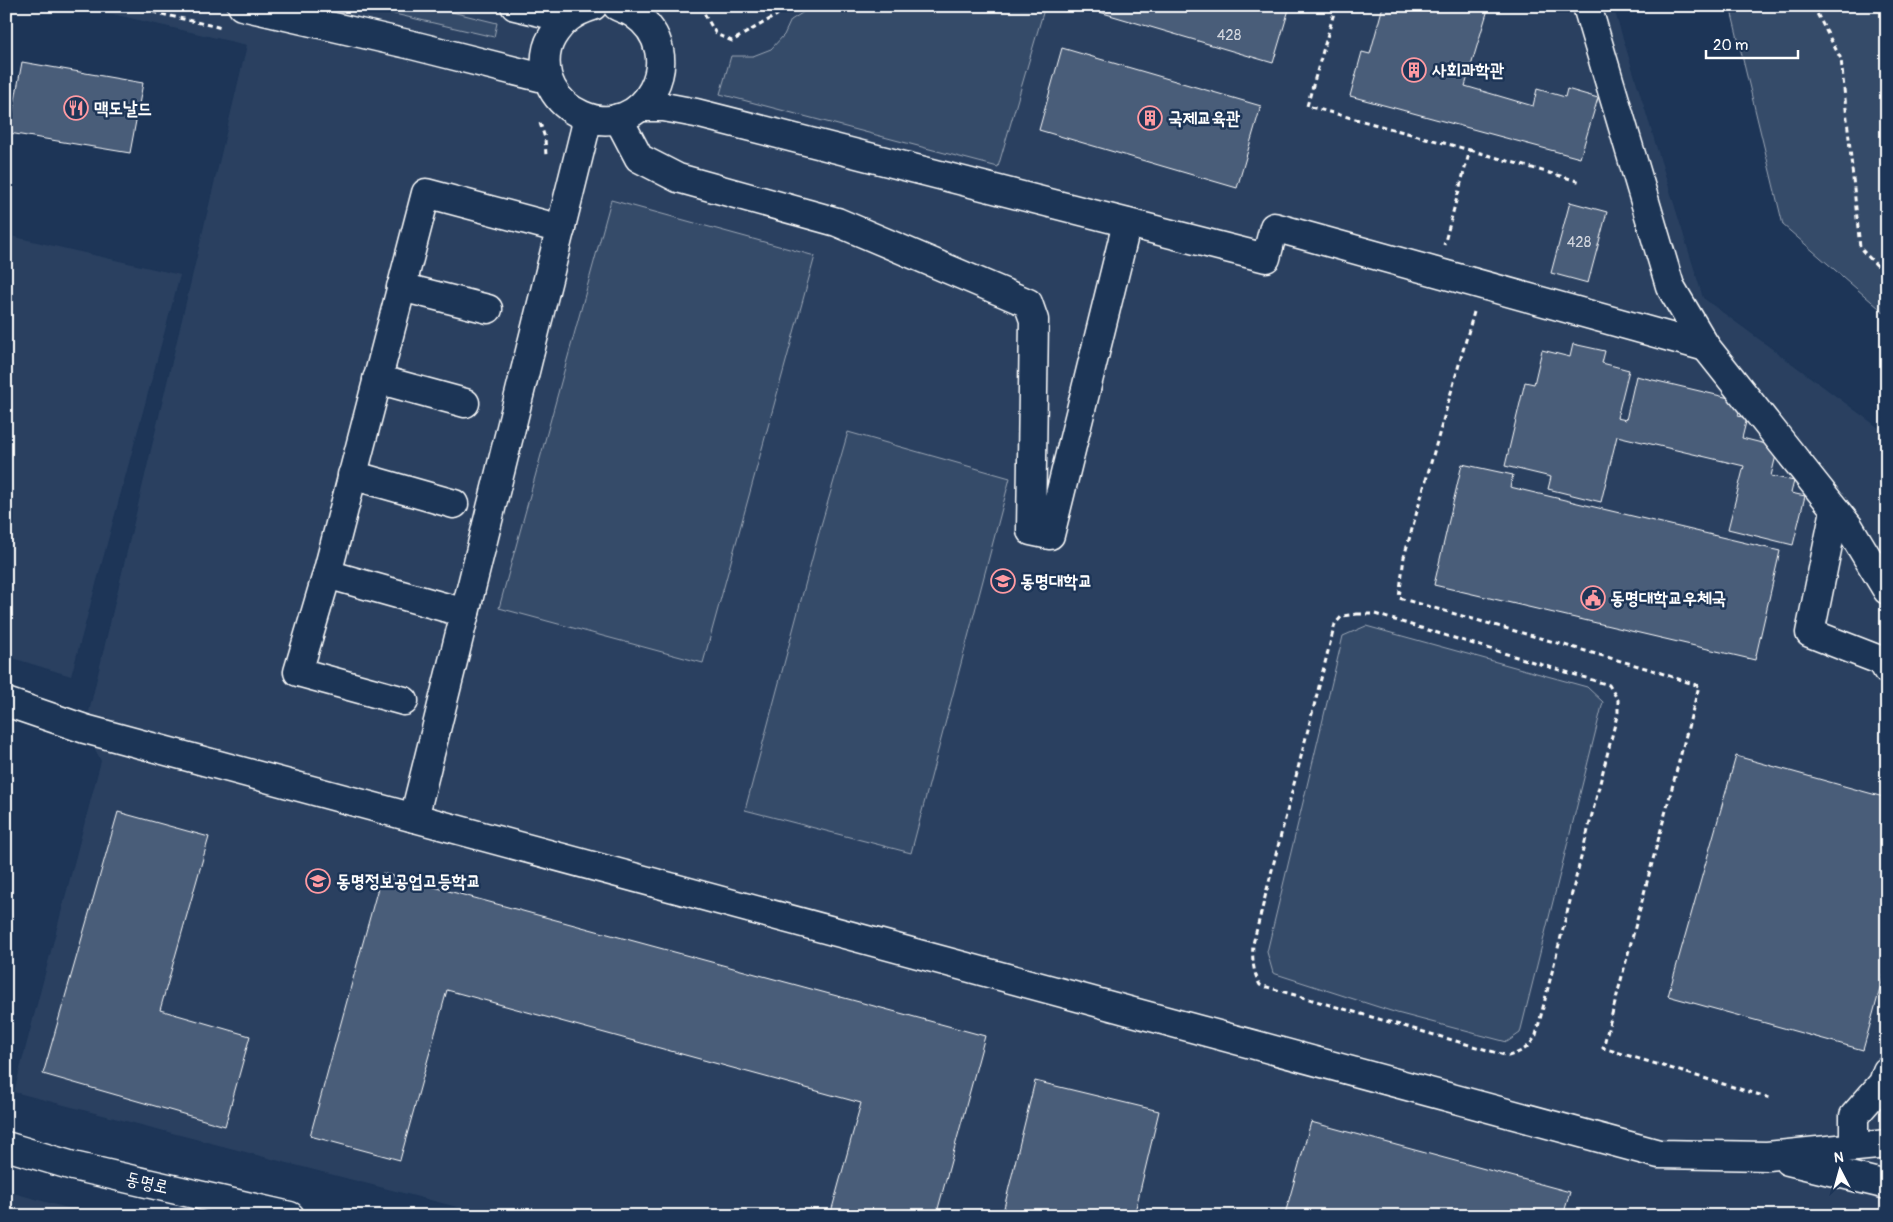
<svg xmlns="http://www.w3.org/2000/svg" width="1893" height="1222" font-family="Pangolin,'Poor Story',sans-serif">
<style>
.built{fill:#2a4161}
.green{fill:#364b69;stroke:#9aa5b4}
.building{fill:#4a5d79;stroke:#fff}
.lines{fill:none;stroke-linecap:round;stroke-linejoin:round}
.minor-casing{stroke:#fff;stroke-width:31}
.major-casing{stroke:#fff;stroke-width:31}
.path{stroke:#fff;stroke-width:3;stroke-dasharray:5 4;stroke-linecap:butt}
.minor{stroke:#1d3557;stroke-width:28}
.major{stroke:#1d3557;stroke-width:28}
.labels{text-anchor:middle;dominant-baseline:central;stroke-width:5;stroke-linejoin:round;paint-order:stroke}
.number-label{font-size:15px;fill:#d2d6de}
.poi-label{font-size:18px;font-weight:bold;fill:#fff;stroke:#1d3557;text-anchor:start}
.street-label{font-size:18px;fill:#fff;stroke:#1d3557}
</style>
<rect width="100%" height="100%" fill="#1d3557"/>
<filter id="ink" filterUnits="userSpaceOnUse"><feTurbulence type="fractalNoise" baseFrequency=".02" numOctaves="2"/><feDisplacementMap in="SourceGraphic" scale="10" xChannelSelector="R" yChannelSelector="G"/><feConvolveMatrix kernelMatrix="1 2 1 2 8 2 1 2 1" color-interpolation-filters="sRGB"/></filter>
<g filter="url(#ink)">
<g class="built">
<polygon points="78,6 1613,6 1703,298 1887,434 1887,1216 492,1216 14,1092 101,761 85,729 247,45"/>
<polygon points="6,235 180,275 71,676 6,656"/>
<polygon points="6,1191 96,1216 6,1216"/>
</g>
<g class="green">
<polygon points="360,6 427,6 497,23 494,37"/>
<polygon points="813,6 1045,6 998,167 720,94 731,56 753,56 771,49 784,35 791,20"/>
<polygon points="1730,6 1887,6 1887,315 1783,225"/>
<polygon points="611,200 815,256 703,663 499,608"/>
<polygon points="848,432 1010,478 911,853 745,810 820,529"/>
<polygon points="1366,626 1587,687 1603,702 1520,1033 1507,1042 1397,1013 1273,973 1267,952 1343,636"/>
</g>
<g class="building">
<polygon points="1079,6 1290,6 1273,63"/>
<polygon points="1383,6 1489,6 1465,86 1533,106 1537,89 1565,97 1567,89 1598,98 1580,158 1350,96 1362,52 1370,54"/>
<polygon points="1062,48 1261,106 1237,188 1039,130"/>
<polygon points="22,62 143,83 130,153 9,133"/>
<polygon points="1570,202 1607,212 1588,283 1551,273"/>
<polygon points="1573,344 1605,351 1602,363 1629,370 1617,418 1626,420 1636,376 1742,401 1738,416 1747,418 1742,438 1778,447 1771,476 1794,481 1791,493 1805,496 1793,545 1728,529 1744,466 1617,436 1601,502 1548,489 1551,477 1505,466 1525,382 1534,384 1542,350 1570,357"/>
<polygon points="1462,464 1513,475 1510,487 1780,551 1755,660 1434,585"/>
<polygon points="1736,756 1887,798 1887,964 1863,1050 1668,996"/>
<polygon points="118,812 209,837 160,1010 250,1036 225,1126 43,1074"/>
<polygon points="382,873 985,1036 936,1216 830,1216 861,1103 447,990 400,1160 310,1136"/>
<polygon points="1035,1081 1159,1111 1134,1216 1002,1216"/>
<polygon points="1311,1122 1570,1192 1563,1216 1292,1216 1285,1214"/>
</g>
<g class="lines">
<g class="minor-casing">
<g id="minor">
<polyline points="242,6 412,45 547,79"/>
<polyline points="515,6 548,14 561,23"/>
<path d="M593 6C574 12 562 20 552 37 543 52 544 73 552 88 559 101 568 109 582 115 644 143 692 53 634 14 629 10 622 9 617 6"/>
<polyline points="1587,6 1670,286 1706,347 1849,527 1887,590"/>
<polyline points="640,107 664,107 696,113 1266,258 1274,227 1706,347"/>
<polyline points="618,118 639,158 678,178 837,222 1028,303 1034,320 1031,531 1050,535 1127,223"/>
<polyline points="401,287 488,309"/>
<polyline points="377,379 465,403"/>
<polyline points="352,475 454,504"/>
<polyline points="1835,510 1810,633 1882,661 1887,670"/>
<polyline points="327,574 298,672 404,701"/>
<polyline points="465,613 327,574 426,193 561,229"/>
<polyline points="6,702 85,729 1659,1154 1767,1156 1887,1144"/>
<polyline points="414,818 588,118"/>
<polyline points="1854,1147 1854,1116 1883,1083 1887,1071"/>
<polyline points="1788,1161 1887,1185"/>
</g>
</g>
<g class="major-casing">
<polyline id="major" points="6,1146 73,1166 290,1216"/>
</g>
<g class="path">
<polyline points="127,6 222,28"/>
<polyline points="700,6 716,34 732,41 777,15 780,6"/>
<polyline points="1336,6 1307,106 1470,150 1444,245"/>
<polyline points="1813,6 1841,59 1860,248 1887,276"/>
<polyline points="540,123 545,138 546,156"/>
<polyline points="1470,150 1581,182"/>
<polyline points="1474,312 1404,557 1399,598 1649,669 1699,686 1603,1048 1770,1098"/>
<path d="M1357 614H1375L1609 685 1618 700V712L1536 1035C1529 1048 1522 1052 1508 1056L1260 985C1253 972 1252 959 1253 944L1335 624 1342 616Z"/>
</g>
<use href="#minor" class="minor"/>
<use href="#major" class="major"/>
</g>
</g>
<defs>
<g id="building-ring" transform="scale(1.25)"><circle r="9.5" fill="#1d3557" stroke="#ff9aa2" stroke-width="1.5"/><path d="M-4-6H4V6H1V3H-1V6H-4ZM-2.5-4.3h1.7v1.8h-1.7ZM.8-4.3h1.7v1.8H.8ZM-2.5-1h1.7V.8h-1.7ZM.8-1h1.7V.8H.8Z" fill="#ff9aa2"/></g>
<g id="restaurant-ring" transform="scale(1.25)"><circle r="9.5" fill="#1d3557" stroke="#ff9aa2" stroke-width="1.5"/><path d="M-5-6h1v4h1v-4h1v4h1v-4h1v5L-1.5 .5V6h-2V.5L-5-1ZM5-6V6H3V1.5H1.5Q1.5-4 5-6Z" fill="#ff9aa2"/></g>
<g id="university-ring" transform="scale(1.25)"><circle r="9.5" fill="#1d3557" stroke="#ff9aa2" stroke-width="1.5"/><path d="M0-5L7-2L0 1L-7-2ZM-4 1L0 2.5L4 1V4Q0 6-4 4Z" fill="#ff9aa2"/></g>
<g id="civic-ring" transform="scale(1.25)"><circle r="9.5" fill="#1d3557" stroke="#ff9aa2" stroke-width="1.5"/><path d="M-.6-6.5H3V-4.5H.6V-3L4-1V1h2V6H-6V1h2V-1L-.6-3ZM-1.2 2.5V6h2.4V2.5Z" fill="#ff9aa2"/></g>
<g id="school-ring" transform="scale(1.25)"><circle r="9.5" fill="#1d3557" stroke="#ff9aa2" stroke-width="1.5"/><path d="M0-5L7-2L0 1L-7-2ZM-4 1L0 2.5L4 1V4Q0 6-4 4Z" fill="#ff9aa2"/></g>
</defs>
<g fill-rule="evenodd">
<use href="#building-ring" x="1414" y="70"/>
<use href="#restaurant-ring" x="76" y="108"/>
<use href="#building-ring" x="1150" y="118"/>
<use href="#university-ring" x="1003" y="581"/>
<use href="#civic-ring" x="1593" y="598"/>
<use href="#school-ring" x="318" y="881"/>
</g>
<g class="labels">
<g class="number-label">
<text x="1229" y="35">428</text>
<text x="1579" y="242">428</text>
</g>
<g class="poi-label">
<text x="1432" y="70">사회과학관</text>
<text x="94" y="108">맥도날드</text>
<text x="1168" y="118">국제교육관</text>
<text x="1020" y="581">동명대학교</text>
<text x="1610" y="598">동명대학교우체국</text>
<text x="336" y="881">동명정보공업고등학교</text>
</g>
<g class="street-label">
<text transform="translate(147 1183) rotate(13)">동명로</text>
</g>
</g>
<rect width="1893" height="1222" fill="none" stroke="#1d3557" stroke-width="25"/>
<rect x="12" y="12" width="1868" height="1197" fill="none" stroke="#fff" stroke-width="2" filter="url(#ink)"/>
<g transform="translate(1840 1170) rotate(354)" stroke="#1d3557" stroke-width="4" paint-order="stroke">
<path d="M0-4L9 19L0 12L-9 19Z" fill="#ffffff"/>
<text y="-8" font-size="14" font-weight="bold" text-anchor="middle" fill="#ffffff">N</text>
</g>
<path d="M1706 50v8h92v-8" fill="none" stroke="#ffffff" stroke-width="2.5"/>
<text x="1713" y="50" font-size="15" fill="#ffffff" stroke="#1d3557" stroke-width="4" paint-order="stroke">20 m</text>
</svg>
